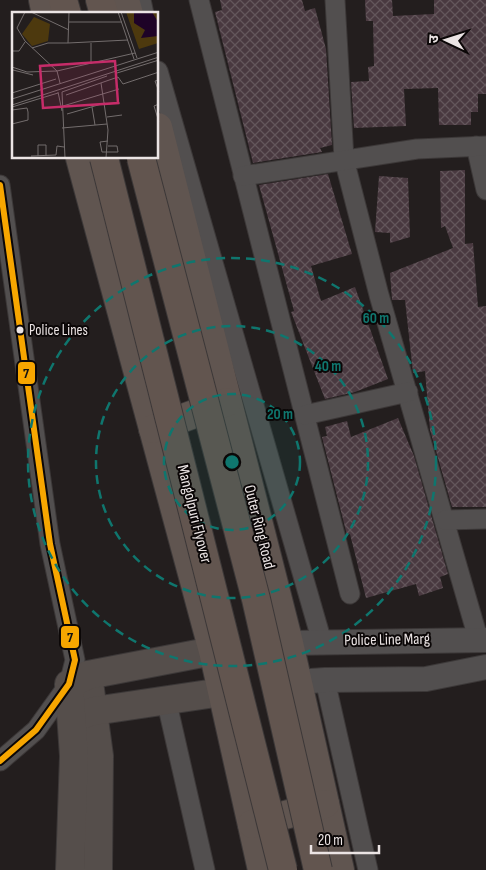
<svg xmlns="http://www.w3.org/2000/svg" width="486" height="870" font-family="'Sofia Sans Condensed','Noto Sans Devanagari',sans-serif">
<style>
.building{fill:url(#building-cross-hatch)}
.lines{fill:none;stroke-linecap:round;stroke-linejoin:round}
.minor-casing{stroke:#3c3838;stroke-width:21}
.tertiary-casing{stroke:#3c3838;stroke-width:26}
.secondary-casing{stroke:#3c3838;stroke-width:30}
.primary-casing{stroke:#3c3838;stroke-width:30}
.trunk-casing{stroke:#3c3838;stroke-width:30}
.minor{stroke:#524f4f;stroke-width:19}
.tertiary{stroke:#524f4f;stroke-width:24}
.secondary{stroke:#554e4b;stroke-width:28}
.primary{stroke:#605550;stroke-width:28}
.trunk{stroke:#62554f;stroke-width:28}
.trunk-bridge-casing{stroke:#3c3838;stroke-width:30;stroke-linecap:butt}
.trunk-bridge{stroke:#62554f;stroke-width:28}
.bus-1-casing{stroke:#0b0707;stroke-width:10}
.bus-1{stroke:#f7a600;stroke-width:6}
.ring{fill:none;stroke:#0f766e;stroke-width:2.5;stroke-dasharray:9 6}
.bus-dot{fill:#ebe4e4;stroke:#0b0707;stroke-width:2}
.labels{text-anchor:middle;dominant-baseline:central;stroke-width:4;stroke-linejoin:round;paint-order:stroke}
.bus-label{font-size:15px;fill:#ebe4e4;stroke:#0b0707;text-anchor:start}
.street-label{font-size:16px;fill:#ebe4e4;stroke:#0b0707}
.inset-road{fill:none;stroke:#736d6d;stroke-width:1}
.view{fill:#c62c69;fill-opacity:0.15;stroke:#c62c69;stroke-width:2.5}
.inset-edge{fill:none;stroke:#ebe4e4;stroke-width:2.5}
.centre{fill:#0f766e;stroke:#0b0707;stroke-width:2.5}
.ring-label{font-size:15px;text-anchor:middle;font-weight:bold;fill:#0f766e;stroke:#0b0707;stroke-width:4;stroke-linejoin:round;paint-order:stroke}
.line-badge{stroke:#0b0707;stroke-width:2}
.pale-badge-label{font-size:14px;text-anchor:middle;font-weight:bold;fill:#111}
</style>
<defs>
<pattern id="building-cross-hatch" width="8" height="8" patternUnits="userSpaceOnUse" patternTransform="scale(1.25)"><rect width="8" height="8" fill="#493940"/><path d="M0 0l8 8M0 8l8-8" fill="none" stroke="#63565b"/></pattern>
</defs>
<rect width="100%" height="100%" fill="#231e1e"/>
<g class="building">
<polygon points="220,0 302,0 305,11 315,8 326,49 332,145 320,148 322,152 253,163 215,12 222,10"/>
<polygon points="365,0 392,0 393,16 434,14 434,0 486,0 486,94 478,94 478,112 471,112 471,125 439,125 438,88 404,89 406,126 354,128 351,82 369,81 368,67 374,66 373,21 366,21"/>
<polygon points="465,170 465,244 473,243 478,307 486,306 486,507 452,507 430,430 425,371 413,373 405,300 392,300 390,273 453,248 445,226 441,228 440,171"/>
<polygon points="328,174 352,254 311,266 321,301 355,287 388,379 355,392 325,399 291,312 294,311 259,185"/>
<polygon points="379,176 408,178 410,237 390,243 390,233 375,232"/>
<polygon points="398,418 414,456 448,574 440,577 443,588 419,596 416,584 366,598 350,534 347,535 322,437 327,436 325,427 347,421 351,437"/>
</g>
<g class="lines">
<g class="minor-casing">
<g id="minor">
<polyline points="141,0 144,14"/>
<polyline points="199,0 350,594"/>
<polyline points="335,0 344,159 379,295 478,638"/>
<polyline points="158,71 322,642"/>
<polyline points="476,146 486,190"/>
<polyline points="243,176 417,149 486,146"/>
<polyline points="0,185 50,544 75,660 69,684 36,730 0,761"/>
<polyline points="305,415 408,392"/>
<polyline points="445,520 486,519"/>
<polyline points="325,680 368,870"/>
<polyline points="166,699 205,870"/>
</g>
</g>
<g class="tertiary-casing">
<g id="tertiary">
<polyline points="289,643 486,640"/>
<polyline points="296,682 325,680 426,679 486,667"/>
</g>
</g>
<g class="secondary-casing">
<g id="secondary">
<polyline points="88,675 99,756 98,870"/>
<polyline points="78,716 94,711 222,692"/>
<polyline points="70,870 74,756 69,684 88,675 213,651"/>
</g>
</g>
<g class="primary-casing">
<g id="primary">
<polyline points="43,0 46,14"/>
<polyline points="125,0 129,14"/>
<polyline points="158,127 289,643 340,870"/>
<polyline points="80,158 213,651 262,870"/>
<polyline points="153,429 227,402"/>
<polyline points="252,824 325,804"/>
</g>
</g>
<g class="trunk-casing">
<g id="trunk">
<polyline points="63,0 67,14"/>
<polyline points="100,0 104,14"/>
</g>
</g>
<use href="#minor" class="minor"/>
<use href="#tertiary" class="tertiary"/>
<use href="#secondary" class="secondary"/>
<use href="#primary" class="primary"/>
<use href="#trunk" class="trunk"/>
<g class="trunk-bridge-casing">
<g id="trunk-bridge">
<polyline points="104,158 283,870"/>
<polyline points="141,158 256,599 318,870"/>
</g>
</g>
<use href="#trunk-bridge" class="trunk-bridge"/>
<g class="bus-1-casing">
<polyline id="bus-1" points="0,185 50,544 75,660 69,684 36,730 0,761"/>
</g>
<use href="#bus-1" class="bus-1"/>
</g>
<circle cx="232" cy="462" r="68" fill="#0f766e" fill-opacity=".12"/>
<g class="ring">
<circle cx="232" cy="462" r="68"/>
<circle cx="232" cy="462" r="136"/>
<circle cx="232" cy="462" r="204"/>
</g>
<circle class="bus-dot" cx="20" cy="330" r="4.5"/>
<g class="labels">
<g class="bus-label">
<text x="29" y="330">Police Lines</text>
</g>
<g class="street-label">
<text transform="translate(194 514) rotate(76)">Mangolpuri Flyover</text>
<text transform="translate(259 527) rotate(76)">Outer Ring Road</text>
<text transform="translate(387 640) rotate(-1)">Police Line Marg</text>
</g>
</g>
<g transform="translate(12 12)">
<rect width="146" height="146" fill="#231e1e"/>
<path d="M114 0H146V31L127 37ZM22 5 38 12 36 29 20 34 10 22Z" fill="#4d390e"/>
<path d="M122 0H140L146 10V24L129 26 133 18 122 11Z" fill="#1e0327"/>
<path class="inset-road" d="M19 0 57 18M106 0 122 47M109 0 125 46M57 10H110M5 16 13 29 45 59 123 41M5 16 13 0M56 31 116 28M20 36 36 31H56L57 0M0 39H7L13 30M79 52V31M0 55 15 60 45 59 48 71M1 58 21 63M105 61 147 48M147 68 143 69 147 80M89 71 96 118 94 146M46 80 50 99M50 80 95 64M50 80 53 146M0 81 44 67M54 83 106 65 111 72 147 60M0 87 147 40M93 92 108 91M147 92 142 94 147 110M0 93 147 45M51 94 107 77M0 95 46 81M80 95 83 113M0 98 15 96 16 100V108L0 112M55 102 93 91M95 105 110 103M50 116 95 112M96 129 88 130 90 140H106L105 134H96M19 144 44 143 45 134 52 135M26 144V133H34V144"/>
<path class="view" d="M103 49 106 91 31 96 28 54Z"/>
<rect width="146" height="146" class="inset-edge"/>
</g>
<circle cx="232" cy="462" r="8" class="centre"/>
<g class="ring-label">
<text x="376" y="323">60 m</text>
<text x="328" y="371">40 m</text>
<text x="280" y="419">20 m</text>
</g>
<g class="line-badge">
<rect x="17" y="361" width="19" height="24" rx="5" fill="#f7a600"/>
<rect x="60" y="625" width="20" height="24" rx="5" fill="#f7a600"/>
</g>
<g class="pale-badge-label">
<text x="26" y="378">7</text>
<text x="70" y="642">7</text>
</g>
<g transform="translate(446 40) rotate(274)" stroke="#0b0707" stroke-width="4" paint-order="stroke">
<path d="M0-4L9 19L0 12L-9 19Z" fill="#ebe4e4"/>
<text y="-8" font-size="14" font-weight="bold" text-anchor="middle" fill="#ebe4e4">उ</text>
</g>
<path d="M311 845v8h68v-8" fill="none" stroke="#ebe4e4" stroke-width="2.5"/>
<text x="318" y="845" font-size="15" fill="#ebe4e4" stroke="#0b0707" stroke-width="4" paint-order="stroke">20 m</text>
</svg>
